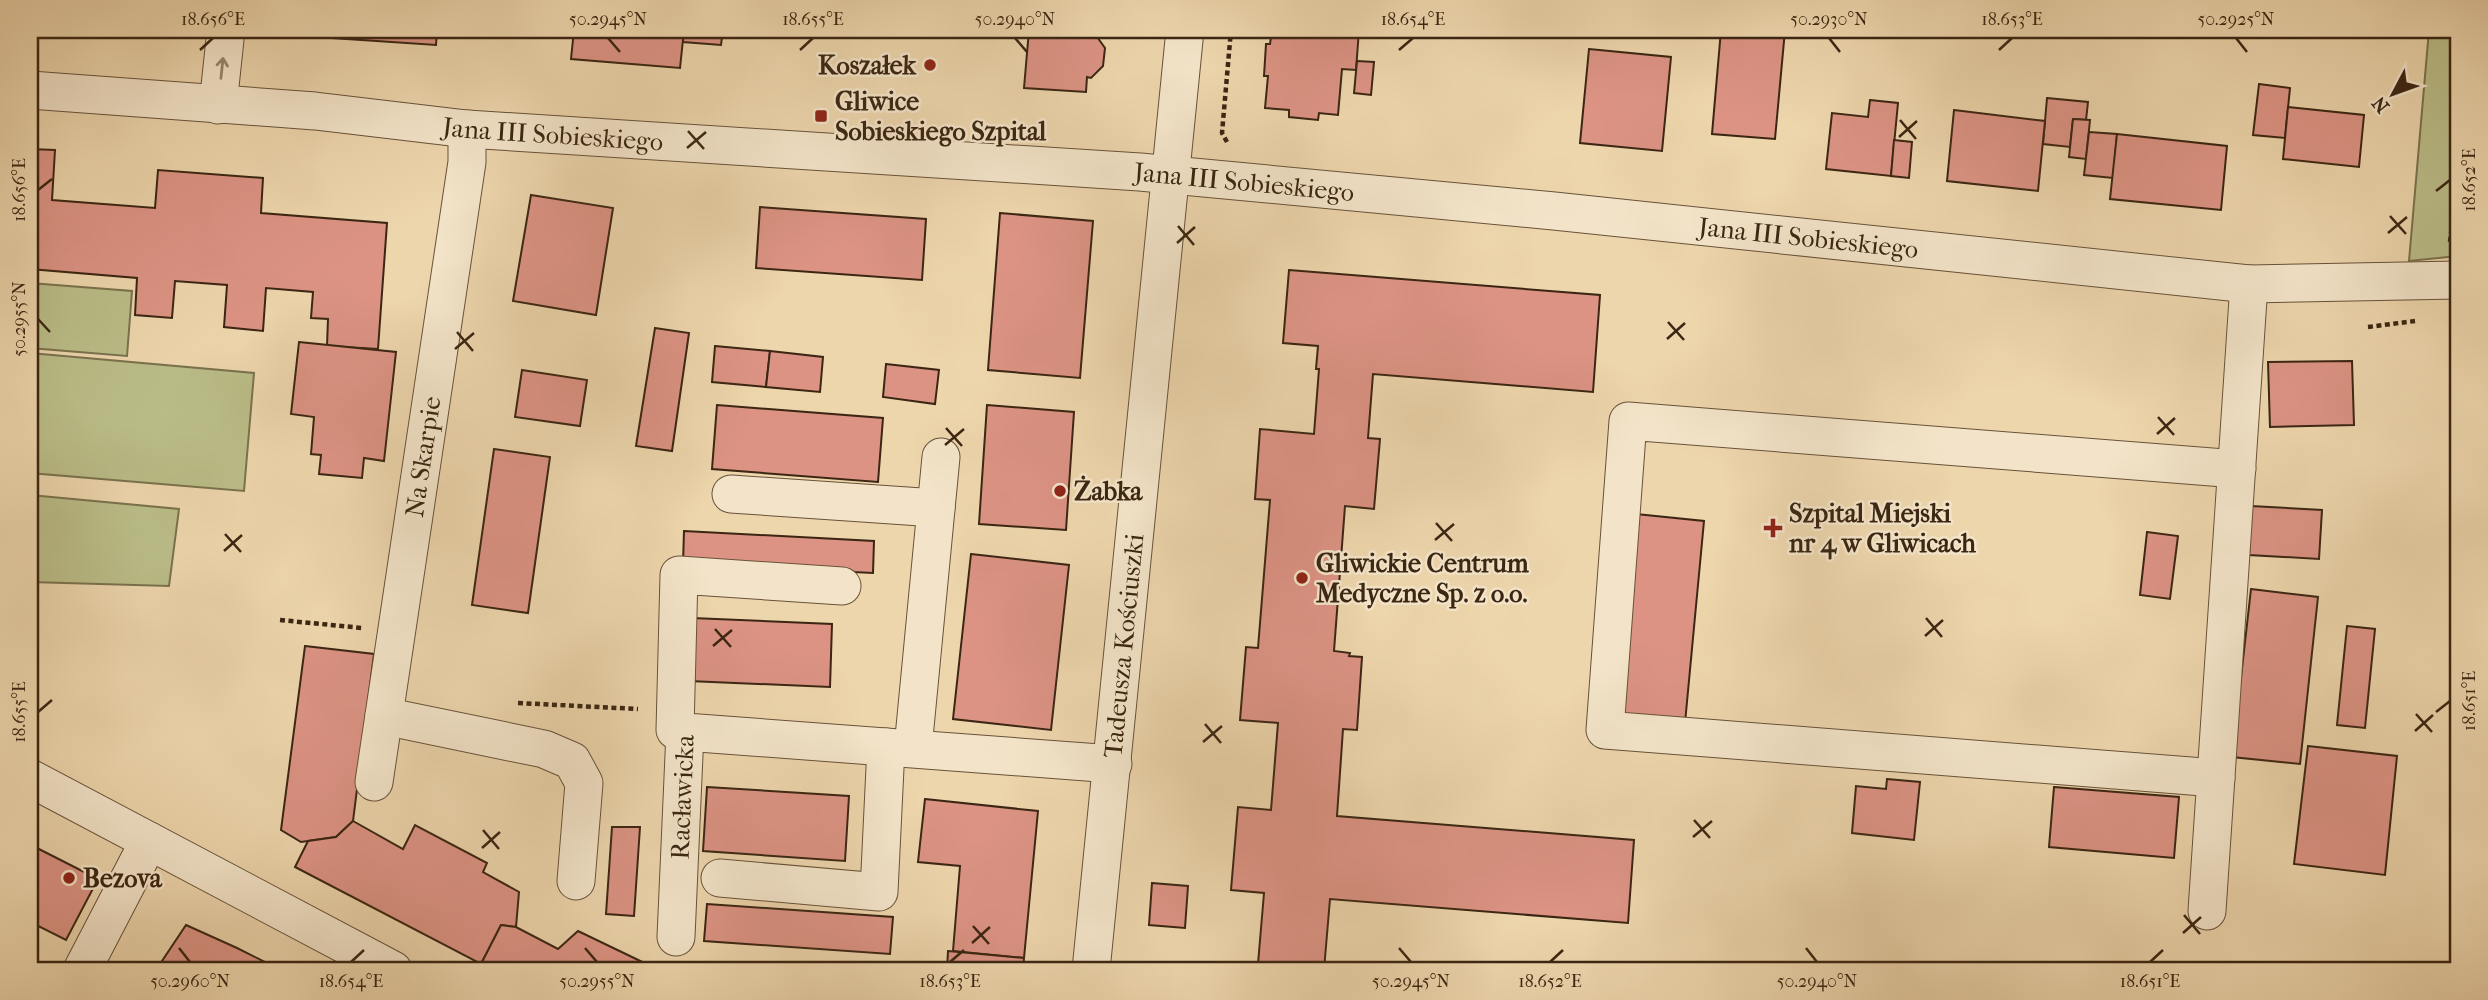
<svg xmlns="http://www.w3.org/2000/svg" width="2488" height="1000" font-family="'IM FELL French Canon',serif">
<style>
.green{fill:#babd88;stroke:#7a724e;stroke-width:2}
.building{fill:#dc9384;stroke:#3b2613;stroke-width:2}
.lines{fill:none;stroke-linecap:round;stroke-linejoin:round}
.minor-casing{stroke:#685239;stroke-width:39}
.path{stroke:#3b2613;stroke-width:4.5;stroke-dasharray:5 3.5;stroke-linecap:butt}
.minor{stroke:#f3e4c9;stroke-width:37}
.oneway{stroke:#97856e}
.ticks{fill:none;stroke:#3b2613;stroke-width:2.5}
.poi-dot{fill:#8f2418;stroke:#f3e4c9;stroke-width:2.5}
.labels{text-anchor:middle;dominant-baseline:central;stroke-width:5;stroke-linejoin:round;paint-order:stroke}
.poi-label{font-size:26px;font-weight:bold;fill:#3b2613;stroke:#f3e4c9;text-anchor:start}
.street-label{font-size:26px;fill:#3b2613;stroke:#f3e4c9}
.neatline{fill:none;stroke:#3b2613;stroke-width:2.5}
.ticks-label{font-size:18px;text-anchor:middle;fill:#3b2613}
</style>
<rect width="100%" height="100%" fill="#edd5ac"/>
<filter id="stains"><feTurbulence type="fractalNoise" baseFrequency=".00286" numOctaves="4"/><feColorMatrix values="0 0 0 0 .2 0 0 0 0 .09 0 0 0 0 .02 0 0 0 .5 -.17"/></filter>
<radialGradient id="worn" r=".72"><stop offset=".6" stop-color="#630" stop-opacity="0"/><stop offset="1" stop-color="#630" stop-opacity=".3"/></radialGradient>
<g class="green">
<polygon points="2429,30 2458,30 2458,256 2409,261"/>
<polygon points="30,283 132,291 127,356 30,348"/>
<polygon points="30,353 254,373 244,491 30,473"/>
<polygon points="30,495 179,509 169,586 30,582"/>
</g>
<g class="building">
<polygon points="332,30 437,30 436,45 332,38"/>
<polygon points="574,30 684,30 680,68 571,59"/>
<polygon points="684,30 723,30 721,45 683,42"/>
<polygon points="1029,30 1092,30 1105,48 1103,66 1091,78 1087,77 1086,92 1024,88"/>
<polygon points="1272,30 1359,30 1356,70 1342,69 1338,115 1319,113 1318,120 1289,117 1289,110 1265,108 1268,76 1264,76 1266,44 1270,44"/>
<polygon points="1721,30 1785,30 1775,139 1712,134"/>
<polygon points="1589,49 1671,57 1662,151 1580,143"/>
<polygon points="1357,61 1374,62 1371,95 1354,93"/>
<polygon points="2259,84 2290,88 2285,138 2253,135"/>
<polygon points="2047,98 2088,102 2086,120 2073,119 2070,147 2043,144"/>
<polygon points="1870,100 1898,103 1891,176 1826,169 1832,113 1868,117"/>
<polygon points="2288,107 2364,115 2359,167 2283,159"/>
<polygon points="1954,110 2045,121 2038,191 1947,181"/>
<polygon points="2073,119 2090,120 2086,159 2069,157"/>
<polygon points="2089,132 2117,134 2113,178 2084,175"/>
<polygon points="2117,134 2227,146 2221,210 2110,199"/>
<polygon points="1894,140 1912,142 1909,178 1891,176"/>
<polygon points="30,149 55,150 52,200 155,208 158,170 263,178 261,213 387,223 378,349 327,346 328,319 311,318 313,292 266,288 263,331 224,327 227,285 175,281 172,318 135,315 137,278 30,269"/>
<polygon points="531,195 613,208 596,315 513,301"/>
<polygon points="760,207 926,219 922,280 756,268"/>
<polygon points="1000,213 1093,221 1080,378 988,370"/>
<polygon points="1289,270 1600,295 1593,392 1373,374 1368,438 1380,439 1374,509 1345,506 1334,651 1350,653 1349,656 1362,657 1357,730 1343,729 1337,816 1634,840 1628,923 1330,899 1324,970 1258,964 1264,893 1231,890 1238,807 1271,810 1278,723 1240,720 1246,647 1258,648 1270,500 1255,499 1260,429 1314,434 1319,369 1316,369 1318,346 1283,343"/>
<polygon points="655,328 689,333 672,451 636,446"/>
<polygon points="299,342 396,352 384,461 364,458 362,478 319,474 321,455 311,454 314,417 291,414"/>
<polygon points="715,346 770,351 766,387 712,382"/>
<polygon points="770,351 823,357 820,392 766,387"/>
<polygon points="2352,361 2354,425 2270,427 2268,362"/>
<polygon points="886,364 939,370 935,404 883,397"/>
<polygon points="522,370 587,380 580,426 515,417"/>
<polygon points="717,405 883,418 878,482 712,469"/>
<polygon points="987,405 1074,412 1066,530 979,524"/>
<polygon points="494,449 550,457 528,613 472,605"/>
<polygon points="2251,506 2322,510 2319,559 2249,555"/>
<polygon points="1636,514 1704,521 1685,723 1617,717"/>
<polygon points="684,531 874,541 873,573 683,564"/>
<polygon points="2147,532 2178,536 2170,599 2140,595"/>
<polygon points="971,554 1069,565 1051,730 953,719"/>
<polygon points="2251,589 2318,597 2300,764 2232,757"/>
<polygon points="692,618 832,624 830,687 689,681"/>
<polygon points="2347,626 2375,629 2365,728 2337,725"/>
<polygon points="305,646 374,654 353,821 336,837 301,842 281,830"/>
<polygon points="2308,746 2397,756 2385,875 2294,864"/>
<polygon points="1887,779 1920,782 1914,840 1852,833 1856,786 1886,789"/>
<polygon points="707,787 849,796 845,861 703,851"/>
<polygon points="2054,787 2179,797 2174,858 2049,847"/>
<polygon points="925,799 1038,811 1024,958 953,951 960,866 918,862"/>
<polygon points="353,821 403,849 415,825 487,863 483,872 519,892 516,927 501,925 481,964 295,867 308,841 336,837"/>
<polygon points="612,827 640,827 634,916 606,914"/>
<polygon points="33,846 98,879 66,940 30,922 30,853"/>
<polygon points="1152,883 1188,886 1185,928 1149,925"/>
<polygon points="707,904 893,917 890,954 704,941"/>
<polygon points="186,925 237,948 281,970 156,970"/>
<polygon points="501,925 516,927 558,949 578,931 659,970 493,970 481,964"/>
<polygon points="948,951 1024,958 1023,970 947,970"/>
</g>
<g class="lines">
<g class="minor-casing">
<g id="minor">
<path id="s1" d="M30 90 315 111 467 129 1140 172 1554 211 2249 284 2458 280"/>
<polyline points="218,105 226,30"/>
<polyline points="731,494 936,508"/>
<polyline points="842,586 679,575 675,730 685,732 1113,764"/>
<polyline points="384,716 544,749 572,761 584,783 576,881"/>
<polyline points="913,748 941,457"/>
<polyline points="30,778 393,970"/>
<polyline points="2216,778 1605,730 1628,421 2237,469"/>
<path id="s2" d="M374 782 467 162V129"/>
<polyline points="720,878 879,892 886,747"/>
<polyline points="2207,911 2249,284"/>
<path id="s3" d="M676 937 685 732"/>
<polyline points="82,970 149,841"/>
<path id="s4" d="M1091 970 1185 30"/>
</g>
</g>
<g class="path">
<polyline points="1227,142 1222,133 1231,30"/>
<polyline points="2450,242 2458,170"/>
<polyline points="2368,327 2415,321"/>
<polyline points="280,620 362,628"/>
<polyline points="518,703 638,709"/>
</g>
<use href="#minor" class="minor"/>
</g>
<defs><path id="oneway-shaft" d="M-6 0H5M1.5-3L5.5 0L1.5 3" fill="none" stroke-width="1.6" stroke-linecap="round" stroke-linejoin="round" transform="scale(1.75)"/></defs>
<use class="oneway" href="#oneway-shaft" transform="translate(222 68) rotate(-84)"/>
<path class="ticks" d="M608 38 620 52M1015 38 1027 52M1829 38 1840 52M2236 38 2247 52M200 50 213 38M800 50 813 38M1399 50 1413 38M1999 50 2012 38M1900 120 1916 139M688 131 704 149M1899 137 1917 121M687 148 706 132M38 190 52 179M2436 191 2450 180M2390 216 2406 234M1178 226 1194 245M2388 233 2407 217M1177 243 1195 227M38 319 50 332M1668 322 1684 340M457 332 473 351M1667 339 1685 323M455 349 474 333M2158 417 2174 435M946 428 962 446M2157 434 2175 418M945 445 964 429M1436 523 1452 541M225 534 241 552M1435 540 1454 524M224 551 242 535M1926 618 1942 637M715 629 731 647M1925 636 1943 620M713 646 732 630M38 712 52 700M2436 712 2450 701M2416 714 2432 732M1205 724 1221 743M2415 731 2433 715M1203 742 1222 726M1694 820 1710 838M483 830 499 849M1693 837 1712 821M482 848 500 832M2184 915 2200 934M973 926 989 944M2183 933 2201 917M972 943 990 927M179 948 190 962M585 948 597 962M1399 948 1411 962M1806 948 1817 962M351 962 364 950M950 962 964 950M1550 962 1563 950M2150 962 2163 950"/>
<g class="poi-dot">
<circle cx="930" cy="65" r="7"/>
<rect x="814" y="109" width="14" height="14" rx="3.5"/>
<circle cx="1060" cy="491" r="7"/>
<path d="M1769.5 517.5h7v7h7v7h-7v7h-7v-7h-7v-7h7z"/>
<circle cx="1302" cy="578" r="7"/>
<circle cx="69" cy="878" r="7"/>
</g>
<g class="labels">
<g class="poi-label">
<text x="916" y="65" text-anchor="end">Koszałek</text>
<text x="835" y="101">Gliwice<tspan x="835" dy="30">Sobieskiego Szpital</tspan></text>
<text x="1074" y="491">Żabka</text>
<text x="1789" y="513">Szpital Miejski<tspan x="1789" dy="30">nr 4 w Gliwicach</tspan></text>
<text x="1316" y="563">Gliwickie Centrum<tspan x="1316" dy="30">Medyczne Sp. z o.o.</tspan></text>
<text x="83" y="878">Bezova</text>
</g>
<g class="street-label">
<text stroke="none"><textPath href="#s1" startOffset="525">Jana III Sobieskiego</textPath></text>
<text stroke="none"><textPath href="#s1" startOffset="1218">Jana III Sobieskiego</textPath></text>
<text stroke="none"><textPath href="#s1" startOffset="1785">Jana III Sobieskiego</textPath></text>
<text stroke="none"><textPath href="#s2" startOffset="329">Na Skarpie</textPath></text>
<text stroke="none"><textPath href="#s4" startOffset="326">Tadeusza Kościuszki</textPath></text>
<text stroke="none"><textPath href="#s3" startOffset="140">Racławicka</textPath></text>
</g>
</g>
<rect width="2488" height="1000" fill="none" stroke="#edd5ac" stroke-width="77"/>
<g transform="translate(2393 94) rotate(229)" stroke="#f3e4c9" stroke-width="5" paint-order="stroke">
<path d="M0-5L12 26L0 18L-12 26Z" fill="#3b2613"/>
<text y="-10" font-size="19" font-weight="bold" text-anchor="middle" fill="#3b2613">N</text>
</g>
<rect x="38" y="38" width="2412" height="924" class="neatline"/>
<g class="ticks-label">
<text x="213" y="25">18.656°E</text>
<text x="608" y="25">50.2945°N</text>
<text x="813" y="25">18.655°E</text>
<text x="1015" y="25">50.2940°N</text>
<text x="1413" y="25">18.654°E</text>
<text x="1829" y="25">50.2930°N</text>
<text x="2012" y="25">18.653°E</text>
<text x="2236" y="25">50.2925°N</text>
<text transform="translate(2469 180) rotate(-90)" y="6">18.652°E</text>
<text transform="translate(19 190) rotate(-90)" y="6">18.656°E</text>
<text transform="translate(19 319) rotate(-90)" y="6">50.2955°N</text>
<text transform="translate(2469 701) rotate(-90)" y="6">18.651°E</text>
<text transform="translate(19 712) rotate(-90)" y="6">18.655°E</text>
<text x="190" y="987">50.2960°N</text>
<text x="351" y="987">18.654°E</text>
<text x="597" y="987">50.2955°N</text>
<text x="950" y="987">18.653°E</text>
<text x="1411" y="987">50.2945°N</text>
<text x="1550" y="987">18.652°E</text>
<text x="1817" y="987">50.2940°N</text>
<text x="2150" y="987">18.651°E</text>
</g>
<rect width="100%" height="100%" filter="url(#stains)"/>
<rect width="100%" height="100%" fill="url(#worn)"/>
</svg>
